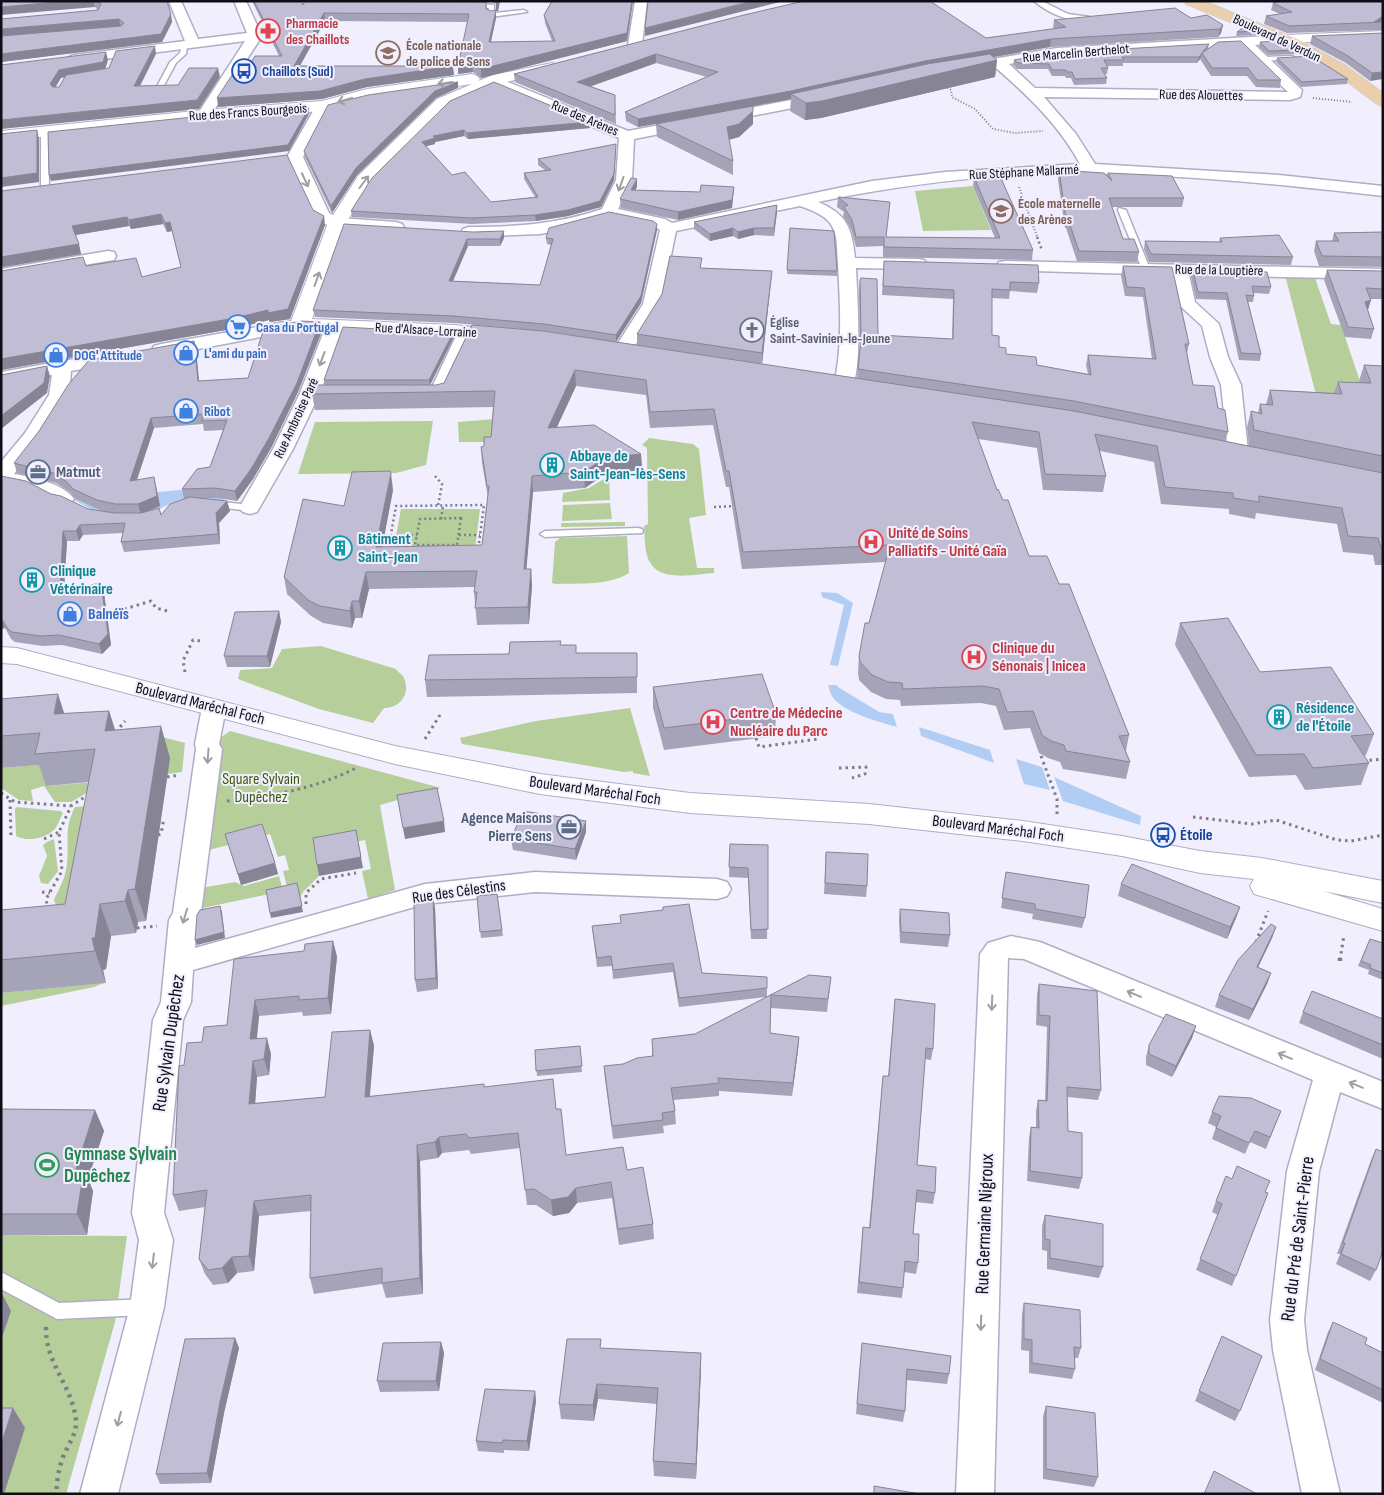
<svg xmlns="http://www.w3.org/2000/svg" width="1384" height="1495" font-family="'Sofia Sans Condensed',sans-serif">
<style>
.green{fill:#b5ce9a}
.water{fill:#b1cdf3}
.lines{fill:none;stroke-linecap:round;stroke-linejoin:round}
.lane-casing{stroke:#b0adc4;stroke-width:3}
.street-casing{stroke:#b0adc4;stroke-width:3}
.secondary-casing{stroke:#b0adc4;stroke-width:2}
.primary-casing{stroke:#d4d4d5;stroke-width:2}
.path-far3{stroke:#7d7c87;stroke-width:2;stroke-dasharray:1 2;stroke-linecap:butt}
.path-far2{stroke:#7d7c87;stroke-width:2.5;stroke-dasharray:2 3;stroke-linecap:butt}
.path-far1{stroke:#7d7c87;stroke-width:3;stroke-dasharray:2.5 4;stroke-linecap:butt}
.path{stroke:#7d7c87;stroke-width:4.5;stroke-dasharray:3 5;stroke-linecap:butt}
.lane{fill:#fff;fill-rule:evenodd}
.street{fill:#fff;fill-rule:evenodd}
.secondary{fill:#fff;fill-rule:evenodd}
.primary{fill:#ebceac;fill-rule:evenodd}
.wall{fill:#a5a3b7;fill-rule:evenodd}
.shaded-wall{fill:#868495}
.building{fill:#c0bdd5;stroke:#868495}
.oneway{stroke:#9f9fa2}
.labels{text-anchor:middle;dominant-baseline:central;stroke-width:4;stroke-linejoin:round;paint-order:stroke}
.far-health-label{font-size:14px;font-weight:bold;fill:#be3a42;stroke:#f1effe;text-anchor:start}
.far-street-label{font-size:14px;fill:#0f0e16;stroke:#f1effe}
.far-education-label{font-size:14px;font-weight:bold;fill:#785e54;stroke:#f1effe;text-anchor:start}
.far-transit-label{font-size:14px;font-weight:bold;fill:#164399;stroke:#f1effe;text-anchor:start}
.far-worship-label{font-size:14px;font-weight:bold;fill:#5b616d;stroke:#f1effe;text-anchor:start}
.far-shop-label{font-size:14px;font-weight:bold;fill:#366cbe;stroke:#f1effe;text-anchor:start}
.culture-label{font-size:16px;font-weight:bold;fill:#0d838f;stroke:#f1effe;text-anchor:start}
.service-label{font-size:16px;font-weight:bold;fill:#4e5e75;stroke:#f1effe;text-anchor:start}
.health-label{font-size:16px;font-weight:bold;fill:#be3a42;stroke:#f1effe;text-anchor:start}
.shop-label{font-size:16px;font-weight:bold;fill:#366cbe;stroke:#f1effe;text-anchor:start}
.street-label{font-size:16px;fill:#0f0e16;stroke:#f1effe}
.park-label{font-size:16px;fill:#3c5808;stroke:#f1effe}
.transit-label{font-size:16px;font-weight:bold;fill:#164399;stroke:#f1effe;text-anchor:start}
.near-street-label{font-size:19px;fill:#0f0e16;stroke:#f1effe}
.near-leisure-label{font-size:19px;font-weight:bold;fill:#27864d;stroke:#f1effe;text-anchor:start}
</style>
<rect width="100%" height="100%" fill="#f1effe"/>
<g class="green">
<polygon points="973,186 991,230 923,231 915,191"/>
<polygon points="1285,275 1315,278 1331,324 1341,325 1368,405 1322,418"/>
<polygon points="495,419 494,442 459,442 458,422"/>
<polygon points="433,421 426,465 396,473 298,474 315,422"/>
<path d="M649 438 693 444 699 449 706 515 689 518 697 568H714V573C696 574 663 582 651 564 644 554 645 538 644 526L648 524 647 448 642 445Z"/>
<polygon points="609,476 610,500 562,502 563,493 589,488"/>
<polygon points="610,503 612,519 562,521 563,505"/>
<polygon points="401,509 480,509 474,557 392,558"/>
<polygon points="625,522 625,526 561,527 561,523"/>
<path d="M627 536 629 573C608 586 580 583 556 584L552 583 555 542 560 538Z"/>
<path d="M321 646 396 669C398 672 403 675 404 678 411 694 400 708 384 708L373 723 319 709 238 679 240 670 272 668 282 649Z"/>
<polygon points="630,708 650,776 633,773 633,771 624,772 462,744 460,738 536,721"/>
<polygon points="127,728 185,743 182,772 167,774 169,758 115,742"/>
<polygon points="230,731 441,788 380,805 395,890 368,899 362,871 371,869 365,840 316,849 319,876 303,892 300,898 298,888 288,890 283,871 289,870 285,855 278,857 270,834 205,851 220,738"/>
<polygon points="51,764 46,786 95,782 94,789 71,802 55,802 44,786 31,790 33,801 19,800 1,788 1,768"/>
<path d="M101 805 82 913H59L54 900C58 890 64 881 66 870 71 846 62 832 75 807Z"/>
<path d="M16 807 61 811 63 813C60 818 58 826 54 830 43 839 28 842 16 836L15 809Z"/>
<polygon points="54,839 58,871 48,884 41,883 39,876 47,856 43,845 47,842"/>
<polygon points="279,876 283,891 198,909 201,888 235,882 244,886"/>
<polygon points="104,983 94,987 1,1006 1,993"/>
<polygon points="1,1235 127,1236 115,1322 66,1494 1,1494"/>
</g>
<g class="water">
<polygon points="193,489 227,495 223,501 193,498 171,503 148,515 137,517 92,510 69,497 77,492 157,492"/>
<polygon points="821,592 837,593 853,603 838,666 830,665 844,605 822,597"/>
<path d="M828 685H837L838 687 879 712 893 714 897 727C880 722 841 712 832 696 830 693 829 688 828 685Z"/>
<polygon points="919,727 990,750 994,763 921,736"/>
<polygon points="1016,759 1042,767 1050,790 1024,784"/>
<polygon points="1054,777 1141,816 1140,825 1063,801"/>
</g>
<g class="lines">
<g class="lane-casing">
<g id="lane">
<path d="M1034 1H1042L1068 14 1090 17C1074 26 1047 12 1034 1Z"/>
<polygon points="469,3 494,5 494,13 524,10 527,12 491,17 488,15 489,8 467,6 467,4"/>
<polygon points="182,44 187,45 186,54 176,63 161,91 157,91 155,90 170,62 180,53"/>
<polygon points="1292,56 1295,58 1294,59 1262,61 1259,59 1262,57"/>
<polygon points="41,129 48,131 49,189 45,191 41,189"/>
<polygon points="1119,208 1126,210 1150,269 1149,271 1142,269 1118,210"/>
<polygon points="213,501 250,505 255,508 250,511 209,506 208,504 209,502"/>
<polygon points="638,528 642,529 643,531 642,533 545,537 540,534 545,531"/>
<polygon points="1,1272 59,1303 145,1299 151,1301 154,1307 151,1313 145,1315 57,1319 1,1289"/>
</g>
</g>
<g class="street-casing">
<g id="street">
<polygon points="169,1 181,1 198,39 247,33 234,1 246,1 262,36 209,118 199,118 197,115 245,41 73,63 66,59 73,55 185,41"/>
<polygon points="635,1 647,1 642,45 635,49 628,45"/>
<path d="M1285 35 1292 39 1290 42 1255 45 1302 90 1300 97 1290 100 1044 97 1076 134 1095 164 1279 175 1383 186V196C1293 186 1202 176 1111 174 1014 171 913 182 818 202 847 214 852 228 855 258L918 259 924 260 927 264 924 268 918 269 856 268C857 292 863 371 851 389L844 391 837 389 834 385C843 345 840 303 838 263 837 252 838 236 832 226 826 215 811 210 800 206L676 231 661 304 629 355 622 357 615 355 613 351 643 304 660 230 654 226 609 217 574 228 540 234 469 237 463 235 461 232 463 229 469 227C515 227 558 224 602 209L616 180 619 138 488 83 486 80 488 77 493 76 628 131 823 94 828 95 830 98 828 101 823 102 634 139 632 180 618 209 665 219 672 223 872 181 945 172 1080 164C1059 125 1028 96 995 67L962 72 955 68 957 65 1057 48ZM1240 46 1288 92 1035 88 1009 64 1057 56Z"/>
<path d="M323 102 328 103 330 106 303 157 329 213 340 218 396 222 402 224 404 227 402 230 396 232C376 231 326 233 314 216L287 157 316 106 318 103Z"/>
<polygon points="108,251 114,252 116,256 114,260 1,279 1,269"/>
<polygon points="1005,261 1383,269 1383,279 1189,275 1195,302 1219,324 1228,357 1241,385 1248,451 1245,455 1238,457 1231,455 1228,451 1221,385 1210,357 1202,326 1178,304 1172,275 999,270 996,266 999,262"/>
<polygon points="297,320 303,321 306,325 303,329 161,356 154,354 152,350 154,346 161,344"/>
<polygon points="335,321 341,322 344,326 320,393 293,449 257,512 250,514 243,512 239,508 273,449 300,393 326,326 329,322"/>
<polygon points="467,327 473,328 476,332 446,396 415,399 408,397 405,393 408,389 432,387 458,332 461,328"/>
<path d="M119 351 126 353 128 357 126 361 71 371 69 395 40 440 14 474C32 477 63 483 74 499L71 503C55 508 45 494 30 489 20 487 11 485 1 483V462L25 433 49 395 52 375 1 384V372Z"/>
<polygon points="214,700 223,702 226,708 219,744 222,749 201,913 197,920 195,948 425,884 535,872 717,879 727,882 731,889 727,896 717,899 535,892 425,904 193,970 191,1002 183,1020 164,1213 173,1240 164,1307 118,1494 80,1494 130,1307 139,1240 132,1213 153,1020 161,1002 169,920 173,913 196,749 195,744 202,708 205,702"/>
<polygon points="1011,936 1040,942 1383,1082 1383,1109 1340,1092 1319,1171 1304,1320 1307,1350 1340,1494 1302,1494 1273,1350 1270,1320 1287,1171 1313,1080 1024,959 1008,958 994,1494 956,1494 980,954 988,943"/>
</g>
</g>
<g class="secondary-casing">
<g id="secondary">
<polygon points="1383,31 1383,39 1285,43 1280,42 1278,39 1280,36 1285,35"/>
<polygon points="552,63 557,65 560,68 557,71 497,84 449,105 371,183 346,223 312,319 454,325 513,332 516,336 513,340 506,342 454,337 300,330 293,328 290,324 328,223 358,176 437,99 472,84 368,99 323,111 204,120 1,141 1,131 204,110 322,101 367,89 472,74 477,76 480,79 478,81 493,75"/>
<polygon points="1,647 17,648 395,746 540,774 690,793 869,804 1023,821 1122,836 1200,851 1262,858 1383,881 1383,903 1323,891 1383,909 1383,931 1254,894 1250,886 1254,879 1200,873 1122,856 1023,841 869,824 690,813 540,794 395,764 17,664 1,663"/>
</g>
</g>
<g class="primary-casing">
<polygon id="primary" points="1184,1 1204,1 1297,39 1345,65 1383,93 1383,106 1377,104 1334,72 1286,45 1186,4"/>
</g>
<g class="path-far3">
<polyline points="945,86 951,90 952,97 975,109 993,129 1015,133 1043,131"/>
<polyline points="1313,98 1352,102"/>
<polyline points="1019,187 1038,239"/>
</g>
<g class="path-far2">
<polyline points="1037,237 1042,250"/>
<polyline points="435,476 442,484 438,506"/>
<polyline points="714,507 736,506"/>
<polygon points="461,518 457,545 415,545 420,519"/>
<polyline points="441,519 443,506"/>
<polyline points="459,535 480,535"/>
<polyline points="391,536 417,535"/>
<polyline points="388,551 396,506 484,505 478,551"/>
</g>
<g class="path-far1">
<polyline points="388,549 386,561 477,560 478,549"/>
<polyline points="118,611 151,601 156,608 171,612"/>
<polyline points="185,672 183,661 193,640 201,641"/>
<polyline points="116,732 125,721"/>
<polyline points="756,738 759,747 818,739"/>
<polyline points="425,739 440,715"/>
<polyline points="1041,756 1057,799 1057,815"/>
<polyline points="1363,761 1383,759"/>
<polyline points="839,768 866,767 865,774 852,778"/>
<polyline points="167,777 179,775"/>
<polyline points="1,793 15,802 71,806"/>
<polyline points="10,800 11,837"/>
<path d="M227 801C272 796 315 789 356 768"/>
<polyline points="1193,817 1252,824 1276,820 1337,840 1351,841 1383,835"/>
<polyline points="158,835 161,834 164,818"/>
<polyline points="44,839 59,832"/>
<polyline points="42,892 50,893"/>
<polyline points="306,904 306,893 321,879 356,873"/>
<polyline points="48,910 46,899 62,871 59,832 71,806 88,795"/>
<polyline points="137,928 157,926"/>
<polyline points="1256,942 1268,911"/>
<polyline points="1340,960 1344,935"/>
</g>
<g class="path">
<polyline points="1340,961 1340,958"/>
<path d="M46 1327C45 1364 73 1386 76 1421 77 1435 66 1447 62 1460 58 1471 57 1483 56 1494"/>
</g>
<use href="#lane" class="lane"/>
<use href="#street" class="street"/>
<use href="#secondary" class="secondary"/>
<use href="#primary" class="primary"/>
</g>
<g class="wall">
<polygon points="1,1 167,1 172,22 162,42 1,62 98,10 95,7"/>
<polygon points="252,1 301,1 303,5 305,1 500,1 498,11 496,11 496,4 492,2 486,2 487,9 496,18 491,42 552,41 545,23 544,15 552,1 633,1 627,41 481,78 473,72 458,74 468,22 325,21 300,66 454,75 367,87 322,99 218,107 247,69 279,56"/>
<polygon points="804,1 986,38 1055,29 1053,28 1054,20 1191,18 1223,25 1221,33 1218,37 1050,47 993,57 997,60 995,77 821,118 805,120 790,111 791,99 753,106 753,124 739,137 729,140 733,161 733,175 657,137 656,124 638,127 626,121 625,112 707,77 656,63 590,86 615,95 616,124 515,82 514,74"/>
<polygon points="1273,3 1383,22 1383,30 1287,33 1264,24 1266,16 1280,14 1271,10"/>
<polygon points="1257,31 1256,35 1236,36 1237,32"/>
<polygon points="1383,33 1370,81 1346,63 1310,44 1312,36"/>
<polygon points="1260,42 1299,50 1298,54 1268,55 1259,47"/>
<polygon points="1209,44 1208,48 1281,80 1280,88 1256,87 1247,76 1211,76 1200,59 1197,63 1123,63 1123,66 1107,66 1108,68 1107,74 1104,74 1107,78 1106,84 1074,85 1071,78 1066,78 1065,76 1052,76 1048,69 1017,69 1013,65 1014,60"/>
<polygon points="1277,58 1348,79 1347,84 1301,87 1276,62"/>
<polygon points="458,88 436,98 357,175 332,213 305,157 304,151"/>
<polygon points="450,101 590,128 468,139 464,136 435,142 435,144 426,146 452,175 491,202 535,197 524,179 524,173 545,170 538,165 538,159 616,150 614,180 601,207 568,216 536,221 472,224 352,217 351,211"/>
<polygon points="1059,170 1107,176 1108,173 1184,198 1182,207 1112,207 1123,239 1139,252 1137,262 1077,261 1066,228 1065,228 1058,180"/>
<polygon points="974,177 1033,250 1032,260 883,257 883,246 856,247 851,229 843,216 844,212 837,207 838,197 887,237 995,238 973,186"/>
<polygon points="637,179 637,187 635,190 700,192 734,187 732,208 678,220 621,208 620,199"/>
<polygon points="1,191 313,210 325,225 290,319 270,322 269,320 237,328 1,370 1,271 86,266 142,277 181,267 172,231 167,232 163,224 131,229 129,226 76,235 81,254 3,267 1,262"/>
<polygon points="777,205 774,236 754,235 738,239 733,236 710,241 694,229 694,222"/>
<polygon points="790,228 837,271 837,276 787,274"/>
<polygon points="657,230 641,303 616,342 544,331 454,323 315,317 313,310 473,232 504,238 500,246 468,246 453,281 540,285 551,245 547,244 546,238"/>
<polygon points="1383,232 1383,267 1319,266 1314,251 1316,241 1332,241 1334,233"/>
<polygon points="1220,238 1293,257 1291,265 1149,262 1144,249 1145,241 1219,242"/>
<polygon points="884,261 1039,283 1037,293 1010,291 1009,299 992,298 992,335 999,347 1006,354 1037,365 1088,374 1086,365 1088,355 1152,359 1143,297 1125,296 1121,276 1123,266 1172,267 1189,344 1187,353 1193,385 1218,408 1228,432 1225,441 1249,446 1247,427 1251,411 1258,413 1260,404 1266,404 1270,390 1334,393 1338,382 1360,383 1359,381 1364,365 1383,366 1383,565 1375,565 1373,555 1343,552 1337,524 1256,513 1255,519 1229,514 1229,509 1161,504 1154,462 1100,451 1106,476 1103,492 1043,490 1037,448 978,439 997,490 1003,500 1029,556 1059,584 1129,735 1126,751 1130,762 1126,779 1063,769 1060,762 1048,758 1039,753 1030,728 1004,730 996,706 981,703 901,706 900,700 886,699 871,692 859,680 858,673 859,656 869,623 886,562 742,569 729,487 726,487 713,425 650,428 646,395 576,386 557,427 641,454 642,470 605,474 585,488 533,492 526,569 531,569 532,586 529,624 477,625 474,592 475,587 369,589 362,618 355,618 352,628 323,623 311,616 287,594 284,577 344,506 393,490 382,547 482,545 488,498 482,463 481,447 484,446 491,437 493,407 315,410 312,394 325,385 324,380 453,333 453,339 430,385 436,385 444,383 472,325 857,378 860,346 859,290 860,280 878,335 952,339 953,299 882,295"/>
<polygon points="701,268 772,271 771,281 762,364 637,345 637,334"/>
<polygon points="1193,270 1271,287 1269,294 1254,293 1254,296 1253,302 1248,302 1261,354 1260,361 1239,360 1226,300 1196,299 1191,277"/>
<polygon points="1327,270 1383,271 1383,299 1370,299 1367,310 1374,329 1371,339 1345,337 1324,280"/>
<path d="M320 322 322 331 298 392 271 448 253 479 237 501 217 498H204L227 501 230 511 219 523 220 544 124 552 121 542 123 533 83 535 79 541H67L64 591 101 583 104 593 111 645 102 654 62 645 43 646 15 642 11 639 5 628 1 629V476L51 494 88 509 111 513 100 510 76 499 70 492 56 483 17 473 14 463 194 341 196 350 199 381 248 378ZM203 424 204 431 223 430 210 467 182 489 184 499 161 514 159 508 148 511 160 506 156 486 137 480 154 428Z"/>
<polygon points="279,611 281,622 270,667 227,667 224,656"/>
<polygon points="1180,623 1260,672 1374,734 1366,755 1364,756 1369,763 1361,785 1305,790 1296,775 1249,777 1175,645"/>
<polygon points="561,645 577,653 637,669 637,693 427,697 425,680 509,654"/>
<polygon points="653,687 776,714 775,736 664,750 653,708"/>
<polygon points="1,695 3,699 64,714 109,711 115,730 170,758 146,921 138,922 136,933 111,936 106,969 103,970 106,983 1,993 1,910 65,904 89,782 46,786 39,765 1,768"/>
<polygon points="586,832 576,860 513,850 511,839"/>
<polygon points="225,834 275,863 278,874 241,885"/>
<polygon points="730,844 768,845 767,939 751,939 748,878 729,877"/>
<polygon points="826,852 867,886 866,897 824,894"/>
<polygon points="1006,872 1085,918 1082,928 1032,919 1033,914 1001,908"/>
<polygon points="1121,884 1240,907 1236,918 1227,939 1118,896"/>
<polygon points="497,894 503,936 481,938 477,896"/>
<polygon points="433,897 435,908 438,989 417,992 415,980"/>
<polygon points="663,907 702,973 767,988 767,997 679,1007 673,972 613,979 612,966 597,967 592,926 621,923 663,910"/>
<polygon points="900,909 950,935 948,947 900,943 899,920"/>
<polygon points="1276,927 1272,938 1258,967 1271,973 1267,984 1249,1020 1215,1007 1219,995"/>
<polygon points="1370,939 1383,943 1383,980 1368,974 1369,970 1358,966"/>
<polygon points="333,941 337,957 331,1014 303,1016 302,1012 259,1016 257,1038 271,1054 269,1075 257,1077 255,1103 325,1097 370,1030 374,1046 370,1096 484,1087 556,1109 566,1155 627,1170 653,1224 654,1239 619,1245 612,1198 577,1203 569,1213 553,1216 536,1205 527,1205 520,1148 471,1154 469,1150 442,1153 438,1158 420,1161 423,1294 386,1298 382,1284 314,1294 310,1278 311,1211 259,1216 254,1271 237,1273 228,1283 213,1285 205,1274 199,1259 205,1207 179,1211 173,1195 184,1065 202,1042 227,1025 304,951"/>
<polygon points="809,975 831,977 827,1012 771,1008 770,1033 799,1037 798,1050 792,1096 719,1091 719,1096 674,1100 675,1111 676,1124 663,1126 664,1133 613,1139 605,1079 604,1066 623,1064 652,1056 652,1039 695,1034"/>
<polygon points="1039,984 1101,1090 1098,1100 1067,1097 1068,1131 1082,1178 1079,1189 1027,1181 1029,1137 1031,1127 1036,1127 1036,1111 1038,1100 1045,1101 1047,1027 1036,1025 1037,994"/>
<polygon points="895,999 933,1049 931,1060 925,1059 917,1165 935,1193 933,1204 916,1202 913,1234 918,1263 916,1274 904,1272 903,1288 902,1298 857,1293 863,1227 869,1228 882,1087 883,1076 888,1076"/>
<polygon points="1303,1012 1383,1019 1383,1059 1299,1023"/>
<polygon points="1196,1026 1192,1038 1172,1077 1146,1065 1146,1057 1149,1045"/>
<polygon points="580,1046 582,1072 537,1076 535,1050"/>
<polygon points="1,1109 95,1110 104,1131 88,1179 93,1191 87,1235 1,1235"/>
<polygon points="1281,1111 1266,1149 1250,1142 1245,1154 1212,1139 1216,1127 1208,1123 1212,1112"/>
<polygon points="1376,1149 1376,1270 1370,1281 1336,1264 1340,1254 1337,1254 1371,1160"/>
<polygon points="1265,1192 1268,1193 1232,1286 1196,1270 1218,1215 1212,1212 1216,1201"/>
<polygon points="1045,1215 1103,1267 1099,1278 1047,1269 1047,1251 1042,1250 1042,1226"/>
<polygon points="1024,1303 1081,1348 1078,1358 1074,1358 1075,1369 1072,1379 1029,1373 1029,1351 1021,1350 1022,1314"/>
<polygon points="1333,1322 1365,1344 1383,1353 1383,1403 1315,1370 1328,1332"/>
<polygon points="1222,1336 1240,1411 1235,1421 1195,1401"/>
<polygon points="235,1338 239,1348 224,1413 211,1483 160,1484 156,1474"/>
<polygon points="441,1342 444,1353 439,1391 380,1392 377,1381"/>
<polygon points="862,1343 949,1374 947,1384 906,1380 905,1411 903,1422 856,1414"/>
<polygon points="601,1348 701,1368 696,1479 654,1476 653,1461 657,1404 598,1399 594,1421 561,1419 559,1404"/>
<polygon points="535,1391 536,1401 529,1451 504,1450 504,1453 478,1451 476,1441"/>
<polygon points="1046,1406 1098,1477 1094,1487 1043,1479 1043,1416"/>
</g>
<g class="shaded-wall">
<polygon points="69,1 93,1 95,7 1,15 1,7"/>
<polygon points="498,1 500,1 498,11 496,11 496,3"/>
<polygon points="632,1 633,1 627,41 481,78 481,69 627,33"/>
<polygon points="753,1 784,1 645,36 645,28"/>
<polygon points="496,10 496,18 489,50 489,42"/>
<polygon points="324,13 325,21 295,74 294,66"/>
<polygon points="171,14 172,22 162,42 1,62 1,54"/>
<polygon points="1383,16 1383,22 1374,22"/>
<polygon points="119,19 121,27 1,38 1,29"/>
<polygon points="1223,25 1221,33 1218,37 1220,29"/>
<polygon points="1051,39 1050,47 925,69 791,94 791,99 638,127 638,119 925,61"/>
<polygon points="155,46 156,54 136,94 134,86"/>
<polygon points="106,52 108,60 105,70 61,78 52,93 50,84 59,70"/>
<polygon points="656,54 656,63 578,91 577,82"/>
<polygon points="1202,54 1200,59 1197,63 1199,57"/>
<polygon points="997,60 995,77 821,118 805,120 806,103"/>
<polygon points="472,64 473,72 458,74 458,66"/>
<polygon points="453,66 454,75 367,87 322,99 218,107 217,98"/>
<polygon points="218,68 220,77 199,109 1,129 1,120 197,100"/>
<polygon points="1383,72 1383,79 1370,81 1372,73"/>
<polygon points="458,82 458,88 436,98 357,175 332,213 331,206 356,168 435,91"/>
<polygon points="309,108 309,114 289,151 51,181 49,175"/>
<polygon points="753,111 753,124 739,137 727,140 727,127"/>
<polygon points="590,122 590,128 468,139 467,133"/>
<polygon points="37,130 39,139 39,182 1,187 1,178"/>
<polygon points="464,130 464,136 435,142 435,144 423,147 422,142 433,136"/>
<polygon points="616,144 614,180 601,207 568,216 536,221 535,215"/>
<polygon points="637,179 637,187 631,198 631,190"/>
<polygon points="734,187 732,208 678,220 678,212"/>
<polygon points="777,205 777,213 774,236 774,228"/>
<polygon points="161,214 163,224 131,229 129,220"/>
<polygon points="324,216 325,225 290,319 270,322 269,320 237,328 1,370 1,359"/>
<polygon points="127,217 129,226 75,235 72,226"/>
<polygon points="170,222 172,231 167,232 165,223"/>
<polygon points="657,224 657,230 641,303 616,342 616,335"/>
<polygon points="733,228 733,236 710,241 710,234"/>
<polygon points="754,228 754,235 738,239 738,232"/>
<polygon points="504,231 504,238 500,246 500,239"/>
<polygon points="467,239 468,246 450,288 449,281"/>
<polygon points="79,244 81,254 3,267 1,262 1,257"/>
<polygon points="772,271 771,281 762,364 762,353"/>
<polygon points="1371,300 1368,310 1365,302"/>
<polygon points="320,322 322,331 298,392 271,448 253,479 237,501 235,491"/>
<polygon points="453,333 453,339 430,385 429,380"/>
<polygon points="194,341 196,350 200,391 198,381"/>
<polygon points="47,366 50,376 47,393 1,429 1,416"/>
<polygon points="575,370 576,386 549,444 548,428"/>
<polygon points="151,418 154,428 133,491 130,481"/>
<polygon points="641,454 642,470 605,474 585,488 584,472 604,458"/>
<polygon points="391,473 393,490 379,564 376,547"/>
<polygon points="532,476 533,492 525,586 524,569"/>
<polygon points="154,477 160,506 141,514 138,504"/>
<polygon points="227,501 230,511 219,523 220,544 218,534 216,513"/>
<polygon points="80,525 83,535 79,541 76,531"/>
<polygon points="63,531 67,541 63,602 60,591"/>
<polygon points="531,569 532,586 529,624 528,607"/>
<polygon points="366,572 369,589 362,618 359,601"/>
<polygon points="101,583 104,593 111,645 102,654 99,644"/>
<polygon points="352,601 355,618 352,628 350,611"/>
<polygon points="279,611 281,622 270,667 267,656"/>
<polygon points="1,618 5,628 1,629"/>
<polygon points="58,694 68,725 54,714"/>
<polygon points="109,711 119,742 105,731"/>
<polygon points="161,726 170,758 146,921 135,889"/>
<polygon points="444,821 445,832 405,839 403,828"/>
<polygon points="586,821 586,832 576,860 575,849"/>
<polygon points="356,830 363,868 319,876 317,865"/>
<polygon points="275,863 278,874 241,885 238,874"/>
<polygon points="297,883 303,912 271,918 270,913"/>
<polygon points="128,890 138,922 136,933 125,901"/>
<polygon points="433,897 435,908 438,989 436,978"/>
<polygon points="100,904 111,936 106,969 103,970 106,983 95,951 92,938"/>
<polygon points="220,906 222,912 225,938 197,945 195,940"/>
<polygon points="1240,907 1236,918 1227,939 1230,927"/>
<polygon points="1276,927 1272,938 1253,978 1257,967"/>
<polygon points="333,941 337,957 331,1014 328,998"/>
<polygon points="1271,973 1267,984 1249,1020 1253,1009"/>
<polygon points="255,1000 259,1016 255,1055 250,1039"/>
<polygon points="1196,1026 1192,1038 1172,1077 1176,1066"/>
<polygon points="370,1030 374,1046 368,1113 365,1097"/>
<polygon points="799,1037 798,1050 792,1096 793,1083"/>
<polygon points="267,1038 271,1054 269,1075 264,1059"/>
<polygon points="253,1061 257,1077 254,1120 249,1104"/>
<polygon points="95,1110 104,1131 88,1179 93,1191 87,1235 77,1214 76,1169"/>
<polygon points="439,1137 442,1153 438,1158 435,1142"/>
<polygon points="417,1145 420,1161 423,1294 420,1278"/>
<polygon points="576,1188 577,1203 569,1213 553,1216 551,1200"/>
<polygon points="254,1201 259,1216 254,1271 249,1256"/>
<polygon points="232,1257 237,1273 228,1283 222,1268"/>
<polygon points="1,1292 11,1311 1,1340"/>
<polygon points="235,1338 239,1348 224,1413 211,1483 207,1473 220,1402"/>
<polygon points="441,1342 444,1353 439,1391 436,1381"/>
<polygon points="701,1353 701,1368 696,1479 696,1464"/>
<polygon points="597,1384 598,1399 594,1421 593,1405"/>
<polygon points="535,1391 536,1401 529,1451 527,1441"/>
<polygon points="13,1408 25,1428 4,1494 1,1494 1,1445"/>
</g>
<g class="building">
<polygon points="1,1 69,1 1,7"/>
<polygon points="96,1 167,1 171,14 161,34 1,54 1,36 121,26 124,23 119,19 1,29 1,19 98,10 101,4"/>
<polygon points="254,1 301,1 303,5 305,1 486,2 486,9 491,11 496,10 489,42 555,41 544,15 552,1 632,1 627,33 481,69 472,64 458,66 469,14 324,13 294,66 453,66 365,79 320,91 217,98 236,69 247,69 255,56 282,56"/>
<polygon points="648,1 753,1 645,28"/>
<polygon points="804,1 930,1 986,38 1066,27 1054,20 1175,8 1191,18 1207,15 1223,25 1220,29 1051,39 925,61 791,91 638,119 625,112 718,72 656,54 577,82 615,95 615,115 514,74 744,15"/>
<polygon points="1283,1 1383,1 1383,16 1374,22 1383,21 1383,22 1289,26 1266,16 1292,12 1273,3"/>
<polygon points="1246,26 1257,31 1237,32"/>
<polygon points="1383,33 1383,72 1372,73 1348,56 1312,36"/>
<polygon points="1241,41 1281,80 1257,80 1248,68 1212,68 1202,53 1218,42"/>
<polygon points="1281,41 1299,50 1269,51 1260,42"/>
<polygon points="1209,44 1199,57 1122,57 1124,60 1104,60 1108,68 1101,68 1107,78 1075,79 1072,72 1067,72 1066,70 1052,70 1049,64 1018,63 1014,60 1051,53"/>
<polygon points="155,46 134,86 178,85 189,68 218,68 197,100 1,120 1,65 106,52 103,62 59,70 50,84 53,87 59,87 66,75 109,68 116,51"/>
<polygon points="990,54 997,60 822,101 806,103 791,94 927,64"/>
<polygon points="1311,56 1348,79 1302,82 1277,58"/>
<polygon points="458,82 435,91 356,168 331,206 304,151 328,105 368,95"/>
<polygon points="494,82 590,122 467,133 464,130 433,136 435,138 422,142 452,175 465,172 491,202 538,197 524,173 551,170 538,159 616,144 614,174 600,201 568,210 535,215 471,218 351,211 372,178 450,101"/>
<polygon points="753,106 753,111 739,124 727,127 733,161 656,124"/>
<polygon points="309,108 288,145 49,175 48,132 203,116"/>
<polygon points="37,130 37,173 1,178 1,134"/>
<polygon points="287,155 313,210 324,216 288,309 268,313 268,310 235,318 1,359 1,271 83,257 86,266 136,258 142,277 181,267 170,222 165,223 161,214 129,220 127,217 72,226 79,244 1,257 1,191"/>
<polygon points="1059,170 1104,173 1112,181 1108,173 1172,176 1184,198 1109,198 1123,239 1134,239 1139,252 1079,251 1068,219 1066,219"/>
<polygon points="1000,176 1033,250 884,247 884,237 856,237 852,220 844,207 848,205 838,197 890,202 886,237 1000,238 974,177"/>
<polygon points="631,178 637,179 631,190 700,192 701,185 734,187 732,200 678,212 620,199"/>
<polygon points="777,205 774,228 754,228 738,232 733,228 710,234 694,222"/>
<polygon points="609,212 653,221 657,224 641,296 616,335 544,324 453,316 313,310 344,224 473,232 504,231 500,239 467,239 449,281 540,285 553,239 546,238 549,228"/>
<polygon points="790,228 834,231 837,271 787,270"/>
<polygon points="1383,232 1383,257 1322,256 1316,241 1339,241 1334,233"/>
<polygon points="1279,235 1293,257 1151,254 1145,241 1222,242 1220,238"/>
<polygon points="670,256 702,258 700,268 772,271 762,353 637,334 662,294"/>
<polygon points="884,261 1038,265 1039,283 1010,282 1010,290 992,289 992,335 999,336 999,347 1006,348 1006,354 1036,357 1037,365 1091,375 1088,355 1156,359 1144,288 1127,287 1123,266 1172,267 1189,344 1185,344 1193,385 1214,386 1218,408 1225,410 1228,432 1074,401 858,369 861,339 860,280 861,278 877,279 878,335 953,339 954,290 883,286"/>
<polygon points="1193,270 1267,272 1271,287 1252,286 1254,296 1246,295 1261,354 1241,353 1227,293 1198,292"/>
<polygon points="1327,270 1383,271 1383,289 1366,288 1371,300 1365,302 1374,329 1348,327"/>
<polygon points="302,321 320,322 297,383 269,438 251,469 235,491 215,488 182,489 197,469 210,467 227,420 202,421 204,414 151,418 130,481 154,477 157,496 138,504 115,504 97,500 73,489 67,482 53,473 14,463 39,431 68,385 89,360 194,341 198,381 248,378 264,328"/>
<polygon points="472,325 543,331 1074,411 1383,473 1383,548 1381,548 1378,538 1348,536 1342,508 1259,496 1259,502 1233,498 1233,493 1165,487 1157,446 1095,434 1106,476 1045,474 1039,432 972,422 997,490 998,489 1003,500 1008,500 1029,556 1047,556 1059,584 1069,584 1129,735 1119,736 1130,762 1066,751 1064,745 1051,741 1042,735 1033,711 1007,712 999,689 983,686 903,689 902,683 888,682 872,675 860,662 859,656 865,623 869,623 890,545 743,552 729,471 726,471 714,409 650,412 646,380 575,370 548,428 594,425 641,454 604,458 584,472 532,476 524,569 531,569 528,607 475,608 477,592 474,592 477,571 366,572 359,601 352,601 350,611 320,606 308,600 284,577 303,499 344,506 352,472 390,471 391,473 376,547 482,545 489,486 487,486 481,447 484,446 484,437 491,437 495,391 312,394 316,385 436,385 444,383"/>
<polygon points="343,327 453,333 429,380 324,380"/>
<polygon points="1364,365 1383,366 1383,456 1254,430 1251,411 1262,414 1260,404 1273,405 1270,390 1342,394 1338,382 1371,383"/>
<polygon points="47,366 44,383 1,416 1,375"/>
<polygon points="1,476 26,481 51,494 61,496 88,509 115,513 141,513 159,508 161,515 170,504 190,497 227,501 216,513 218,534 121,542 125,523 80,525 76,531 63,531 60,591 101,583 108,634 99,644 59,635 40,636 12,632 8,629 1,618"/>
<polygon points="279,611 267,656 224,656 235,612"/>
<polygon points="1228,618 1260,672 1331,667 1374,734 1351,736 1369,763 1313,768 1304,754 1256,755 1180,623"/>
<polygon points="561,641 560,645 576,645 576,653 637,653 637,677 425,680 429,655 509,654 510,642"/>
<polygon points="762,674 776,714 664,728 653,687"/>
<polygon points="58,694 54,714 109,711 105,731 161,726 135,889 128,890 125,901 100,904 95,938 92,938 95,951 1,960 1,910 65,904 95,749 35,754 40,733 1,736 1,699"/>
<polygon points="437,788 444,821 403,828 397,795"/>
<polygon points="523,811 586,821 575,849 511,839"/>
<polygon points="262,824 275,863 238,874 225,834"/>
<polygon points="356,830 361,857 317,865 313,838"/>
<polygon points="730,844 768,845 768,929 751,930 748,868 729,867"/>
<polygon points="826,852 868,854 867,886 825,883"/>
<polygon points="1132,864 1240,907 1230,927 1121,884"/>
<polygon points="1006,872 1089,885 1085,918 1035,909 1035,904 1002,898"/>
<polygon points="297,883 302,906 270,913 266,890"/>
<polygon points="497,894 502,930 480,932 477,896"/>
<polygon points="433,897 436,978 415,980 414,900"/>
<polygon points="689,904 702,973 767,977 767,988 679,998 673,963 613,970 611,956 597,958 592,926 621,923 620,915 663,910 663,907"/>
<polygon points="220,906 224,932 195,940 197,915 200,910"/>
<polygon points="900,909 949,913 950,935 901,932"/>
<polygon points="1271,924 1276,927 1257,967 1271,973 1253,1009 1219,995 1238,960"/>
<polygon points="1370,939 1383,943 1383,973 1370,968 1371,965 1361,961"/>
<polygon points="333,941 328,998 299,1000 299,996 255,1000 250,1039 267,1038 264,1059 253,1061 249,1104 325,1097 332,1032 370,1030 365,1097 484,1084 484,1087 553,1079 556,1109 561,1109 566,1155 623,1147 627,1170 643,1167 653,1224 618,1229 611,1182 576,1188 568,1197 551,1200 534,1189 525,1190 518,1133 469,1138 466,1134 439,1137 435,1142 417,1145 420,1278 382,1283 382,1268 310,1278 311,1195 254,1201 249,1256 232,1257 222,1268 208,1270 199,1259 207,1190 173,1195 179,1066 184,1065 187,1043 202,1042 204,1027 227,1025 234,959 304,951 305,944"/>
<polygon points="809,975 831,977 828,999 771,995 770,1033 799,1037 793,1083 718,1078 719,1083 671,1088 675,1111 662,1113 663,1120 612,1126 604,1066 623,1064 637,1058 653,1056 652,1039 695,1034"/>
<polygon points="1039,984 1097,991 1101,1090 1067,1087 1068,1131 1082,1133 1082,1178 1030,1171 1031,1127 1039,1128 1038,1100 1047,1101 1050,1016 1039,1015"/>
<polygon points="1312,991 1383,1019 1383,1045 1303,1012"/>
<polygon points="895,999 935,1004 933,1049 926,1048 917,1165 936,1167 935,1193 917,1190 913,1234 919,1234 918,1263 905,1261 903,1288 859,1282 863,1227 870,1228 883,1076 889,1076"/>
<polygon points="1166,1014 1196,1026 1176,1066 1149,1054 1149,1045"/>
<polygon points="580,1046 582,1066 536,1071 535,1050"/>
<polygon points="1219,1096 1251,1098 1281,1111 1270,1137 1255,1131 1249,1143 1216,1128 1221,1116 1212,1112"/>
<polygon points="1,1109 95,1110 76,1169 84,1169 77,1214 1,1214"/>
<polygon points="1376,1149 1383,1152 1383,1251 1376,1270 1341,1254 1345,1243 1343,1243"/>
<polygon points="1237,1166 1270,1181 1265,1192 1268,1193 1236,1276 1200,1259 1222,1204 1216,1201 1226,1176 1232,1179"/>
<polygon points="1045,1215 1103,1224 1103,1267 1050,1258 1050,1240 1045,1239"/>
<polygon points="1024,1303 1080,1310 1081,1348 1074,1347 1075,1369 1032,1363 1032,1340 1024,1339"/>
<polygon points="1333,1322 1367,1338 1365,1344 1383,1353 1383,1390 1320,1359"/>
<polygon points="1222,1336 1262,1356 1240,1411 1199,1391"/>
<polygon points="235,1338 220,1402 207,1473 156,1474 185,1339"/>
<polygon points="567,1339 601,1339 600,1348 701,1353 696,1464 653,1461 658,1388 597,1384 593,1405 559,1404"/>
<polygon points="441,1342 436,1381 377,1381 383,1343"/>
<polygon points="862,1343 951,1356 949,1374 907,1369 905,1411 857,1404"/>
<polygon points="485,1389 535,1391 527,1441 503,1440 502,1443 476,1441"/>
<polygon points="1046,1406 1095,1413 1098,1477 1046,1469"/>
<polygon points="1,1408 13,1408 1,1445"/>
<polygon points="1214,1471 1257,1494 1204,1494"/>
<polygon points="874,1486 920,1494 874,1494"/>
</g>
<defs><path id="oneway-shaft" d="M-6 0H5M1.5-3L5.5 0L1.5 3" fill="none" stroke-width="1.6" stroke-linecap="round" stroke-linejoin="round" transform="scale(1.25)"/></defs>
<g class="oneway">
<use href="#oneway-shaft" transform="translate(445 83) rotate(172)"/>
<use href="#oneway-shaft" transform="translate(345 100) rotate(165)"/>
<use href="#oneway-shaft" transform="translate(305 180) rotate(65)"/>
<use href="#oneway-shaft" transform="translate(364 182) rotate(-53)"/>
<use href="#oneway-shaft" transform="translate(621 184) rotate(110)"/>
<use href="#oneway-shaft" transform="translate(317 279) rotate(-70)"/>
<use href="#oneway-shaft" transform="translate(322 359) rotate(110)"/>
<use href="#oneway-shaft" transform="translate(208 756) rotate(94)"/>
<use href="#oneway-shaft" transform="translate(185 916) rotate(107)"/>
<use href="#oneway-shaft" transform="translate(1134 994) rotate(-157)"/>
<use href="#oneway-shaft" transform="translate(992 1003) rotate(92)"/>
<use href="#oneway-shaft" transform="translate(1285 1056) rotate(-157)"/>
<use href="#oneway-shaft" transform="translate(1356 1085) rotate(-158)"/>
<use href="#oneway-shaft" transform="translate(153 1261) rotate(97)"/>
<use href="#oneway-shaft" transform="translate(981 1323) rotate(92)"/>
<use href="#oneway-shaft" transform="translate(119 1419) rotate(105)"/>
</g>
<defs>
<g id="pharmacy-ring" transform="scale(1.25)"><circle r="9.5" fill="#f1effe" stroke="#e0444e" stroke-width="1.5"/><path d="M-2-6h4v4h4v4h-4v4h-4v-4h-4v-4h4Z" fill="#e0444e"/></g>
<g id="university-ring" transform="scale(1.25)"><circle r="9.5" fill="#f1effe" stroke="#8d6e63" stroke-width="1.5"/><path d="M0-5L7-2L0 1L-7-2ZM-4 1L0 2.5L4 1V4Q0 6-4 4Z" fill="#8d6e63"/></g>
<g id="bus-ring" transform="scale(1.25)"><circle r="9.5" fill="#f1effe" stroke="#1a4fb4" stroke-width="1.5"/><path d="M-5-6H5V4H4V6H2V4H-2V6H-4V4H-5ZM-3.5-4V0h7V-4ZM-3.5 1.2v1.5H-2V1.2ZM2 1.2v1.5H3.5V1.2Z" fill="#1a4fb4"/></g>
<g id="school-ring" transform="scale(1.25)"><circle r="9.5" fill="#f1effe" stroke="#8d6e63" stroke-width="1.5"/><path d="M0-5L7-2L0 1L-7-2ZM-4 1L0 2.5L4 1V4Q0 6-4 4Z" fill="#8d6e63"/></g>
<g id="supermarket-ring" transform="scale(1.25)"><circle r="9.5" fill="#f1effe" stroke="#3f7fe0" stroke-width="1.5"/><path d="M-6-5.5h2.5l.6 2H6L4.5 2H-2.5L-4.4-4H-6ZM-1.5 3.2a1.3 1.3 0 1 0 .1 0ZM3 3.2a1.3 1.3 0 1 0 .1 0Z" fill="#3f7fe0"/></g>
<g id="church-ring" transform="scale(1.25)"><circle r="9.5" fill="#f1effe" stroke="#6b7280" stroke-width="1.5"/><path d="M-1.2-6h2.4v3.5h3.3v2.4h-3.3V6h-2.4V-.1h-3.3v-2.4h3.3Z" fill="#6b7280"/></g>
<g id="shop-ring" transform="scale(1.25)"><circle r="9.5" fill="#f1effe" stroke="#3f7fe0" stroke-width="1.5"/><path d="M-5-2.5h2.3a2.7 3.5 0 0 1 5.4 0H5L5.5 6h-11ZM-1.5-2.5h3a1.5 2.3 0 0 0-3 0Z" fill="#3f7fe0"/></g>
<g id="building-ring" transform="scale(1.25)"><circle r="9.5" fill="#f1effe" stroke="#0f9aa8" stroke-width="1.5"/><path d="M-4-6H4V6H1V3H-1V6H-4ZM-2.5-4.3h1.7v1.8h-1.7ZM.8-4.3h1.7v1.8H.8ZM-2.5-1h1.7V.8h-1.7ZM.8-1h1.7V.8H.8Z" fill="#0f9aa8"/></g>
<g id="office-ring" transform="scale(1.25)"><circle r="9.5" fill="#f1effe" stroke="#5c6f8a" stroke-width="1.5"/><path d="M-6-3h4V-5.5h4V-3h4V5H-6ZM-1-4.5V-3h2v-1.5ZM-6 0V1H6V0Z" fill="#5c6f8a"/></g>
<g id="hospital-ring" transform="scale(1.25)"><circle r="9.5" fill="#f1effe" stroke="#e0444e" stroke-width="1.5"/><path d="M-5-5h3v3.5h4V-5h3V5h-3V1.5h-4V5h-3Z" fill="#e0444e"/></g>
<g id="stadium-ring" transform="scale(1.25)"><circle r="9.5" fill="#f1effe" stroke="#2e9e5b" stroke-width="1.5"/><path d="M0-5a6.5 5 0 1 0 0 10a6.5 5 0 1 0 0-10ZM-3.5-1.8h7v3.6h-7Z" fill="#2e9e5b"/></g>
</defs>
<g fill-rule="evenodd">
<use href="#pharmacy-ring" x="268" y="31"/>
<use href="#university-ring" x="388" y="53"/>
<use href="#bus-ring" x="244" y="71"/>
<use href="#school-ring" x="1001" y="211"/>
<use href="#supermarket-ring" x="238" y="327"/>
<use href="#church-ring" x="752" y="330"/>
<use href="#shop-ring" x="186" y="353"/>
<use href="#shop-ring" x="56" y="355"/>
<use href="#shop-ring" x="186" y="411"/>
<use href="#building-ring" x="552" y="465"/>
<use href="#office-ring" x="38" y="472"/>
<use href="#hospital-ring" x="871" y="542"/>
<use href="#building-ring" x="340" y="548"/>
<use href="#building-ring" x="32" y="580"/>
<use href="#shop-ring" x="70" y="614"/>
<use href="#hospital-ring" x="974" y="657"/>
<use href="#building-ring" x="1279" y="717"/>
<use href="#hospital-ring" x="713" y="722"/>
<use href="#office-ring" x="569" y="827"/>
<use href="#bus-ring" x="1163" y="835"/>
<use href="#stadium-ring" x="47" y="1165"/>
</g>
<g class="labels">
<g class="far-health-label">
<text x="286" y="23">Pharmacie<tspan x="286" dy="16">des Chaillots</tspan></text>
</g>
<g class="far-street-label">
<text transform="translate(1277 38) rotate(25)">Boulevard de Verdun</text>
<text transform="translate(1076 53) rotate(-5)">Rue Marcelin Berthelot</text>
<text transform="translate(1201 95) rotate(1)">Rue des Alouettes</text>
<text transform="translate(248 112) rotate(-4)">Rue des Francs Bourgeois</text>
<text transform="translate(585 118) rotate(23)">Rue des Arènes</text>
<text transform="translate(1024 172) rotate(-3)">Rue Stéphane Mallarmé</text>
<text transform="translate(1219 270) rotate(1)">Rue de la Louptière</text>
<text transform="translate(426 330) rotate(3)">Rue d'Alsace-Lorraine</text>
<text transform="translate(296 418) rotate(-65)">Rue Ambroise Paré</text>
</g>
<g class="far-education-label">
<text x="406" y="45">École nationale<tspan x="406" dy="16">de police de Sens</tspan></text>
<text x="1018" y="203">École maternelle<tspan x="1018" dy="16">des Arènes</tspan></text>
</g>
<g class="far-transit-label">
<text x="262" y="71">Chaillots (Sud)</text>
</g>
<g class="far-worship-label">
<text x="770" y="322">Église<tspan x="770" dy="16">Saint-Savinien-le-Jeune</tspan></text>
</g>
<g class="far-shop-label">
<text x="256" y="327">Casa du Portugal</text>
<text x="204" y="353">L'ami du pain</text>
<text x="74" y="355">DOG' Attitude</text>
<text x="204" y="411">Ribot</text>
</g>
<g class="culture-label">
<text x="570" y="456">Abbaye de<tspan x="570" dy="18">Saint-Jean-lès-Sens</tspan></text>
<text x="358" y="539">Bâtiment<tspan x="358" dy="18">Saint-Jean</tspan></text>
<text x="50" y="571">Clinique<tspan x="50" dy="18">Vétérinaire</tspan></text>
<text x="1296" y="708">Résidence<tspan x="1296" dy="18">de l'Étoile</tspan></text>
</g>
<g class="service-label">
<text x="56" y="472">Matmut</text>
<text x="552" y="818" text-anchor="end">Agence Maisons<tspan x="552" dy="18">Pierre Sens</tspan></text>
</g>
<g class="health-label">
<text x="888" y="533">Unité de Soins<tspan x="888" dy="18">Palliatifs - Unité Gaïa</tspan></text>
<text x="992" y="648">Clinique du<tspan x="992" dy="18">Sénonais | Inicea</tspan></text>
<text x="730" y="713">Centre de Médecine<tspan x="730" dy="18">Nucléaire du Parc</tspan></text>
</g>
<g class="shop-label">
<text x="88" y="614">Balnéïs</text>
</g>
<g class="street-label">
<text transform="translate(200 704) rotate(14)">Boulevard Maréchal Foch</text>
<text transform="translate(595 791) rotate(8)">Boulevard Maréchal Foch</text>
<text transform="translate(998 829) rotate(7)">Boulevard Maréchal Foch</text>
<text transform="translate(459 892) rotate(-8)">Rue des Célestins</text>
</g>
<g class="park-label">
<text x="261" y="779">Square Sylvain<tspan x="261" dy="18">Dupêchez</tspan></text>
</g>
<g class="transit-label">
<text x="1180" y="835">Étoile</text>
</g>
<g class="near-street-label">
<text transform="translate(169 1043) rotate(-82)">Rue Sylvain Dupêchez</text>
<text transform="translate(985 1224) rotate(-88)">Rue Germaine Nigroux</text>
<text transform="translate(1298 1239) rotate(-83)">Rue du Pré de Saint-Pierre</text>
</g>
<g class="near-leisure-label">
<text x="64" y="1154">Gymnase Sylvain<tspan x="64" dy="22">Dupêchez</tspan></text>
</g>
</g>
<rect width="1384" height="1495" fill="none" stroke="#0f0e16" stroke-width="5"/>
</svg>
